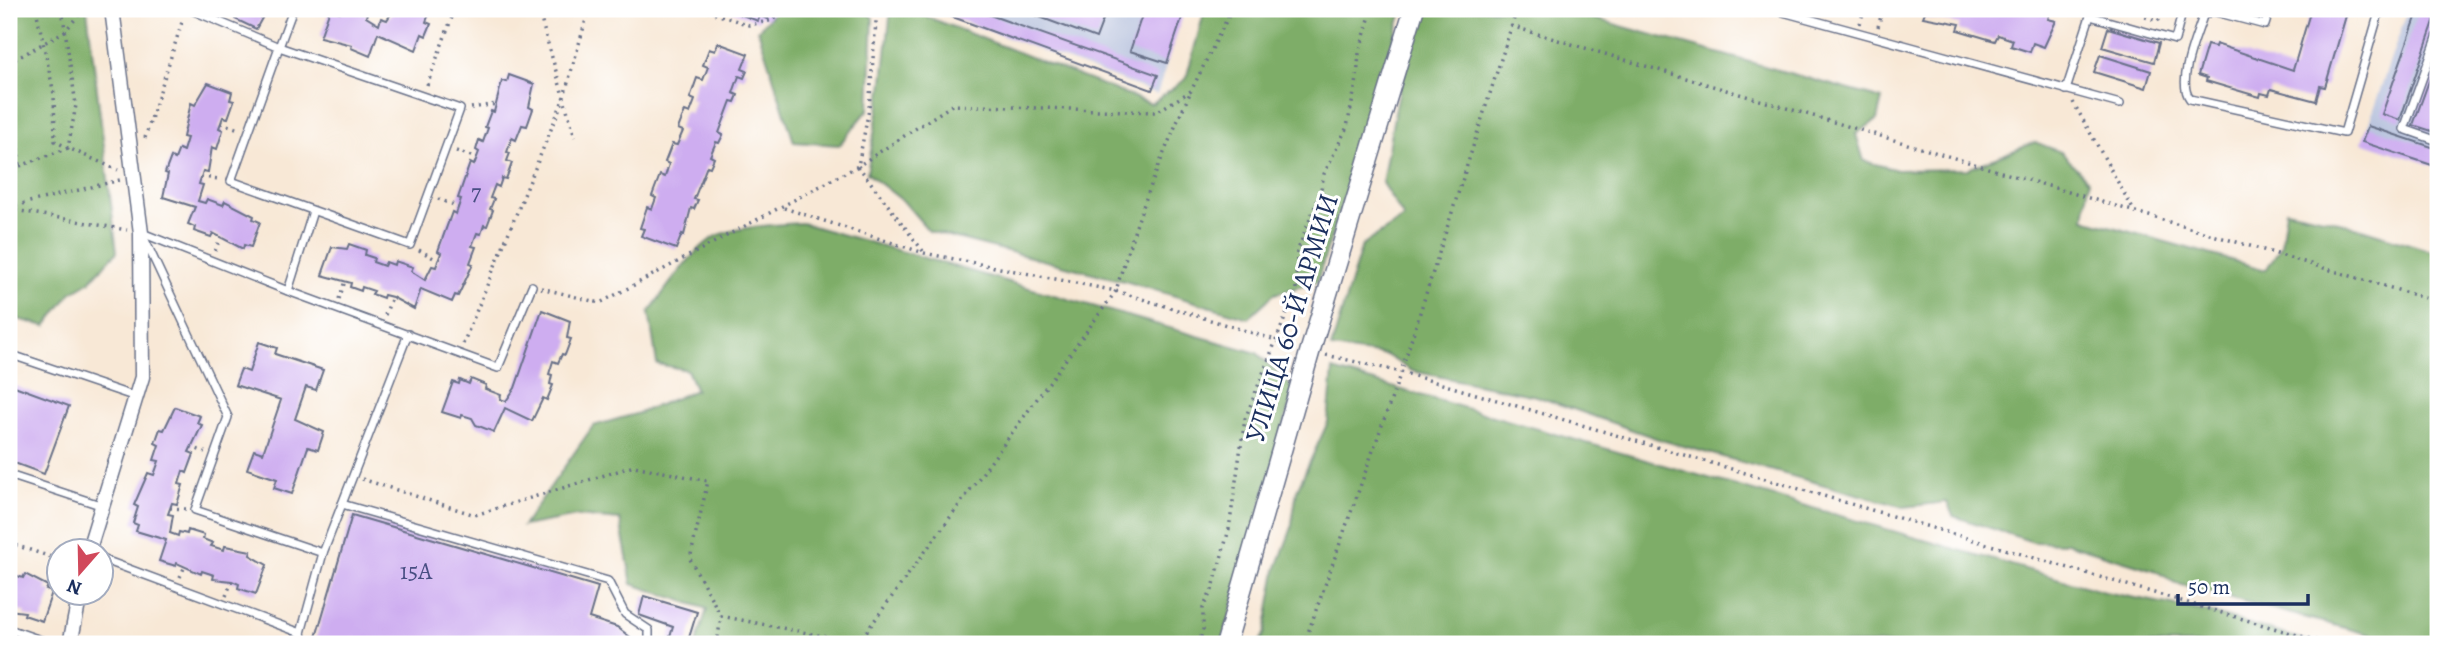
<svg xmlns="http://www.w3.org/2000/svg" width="2447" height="653" font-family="Alegreya,serif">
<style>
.industrial{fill:#bac4de}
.forest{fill:#7ead67;stroke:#4c6e62;stroke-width:2}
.building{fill:#ceadf0}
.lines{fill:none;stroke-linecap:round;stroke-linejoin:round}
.lane-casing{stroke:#687088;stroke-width:10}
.street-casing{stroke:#687088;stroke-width:17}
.secondary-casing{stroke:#687088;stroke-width:22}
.path{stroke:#687088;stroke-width:3.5;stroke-dasharray:2 5;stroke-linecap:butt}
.lane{stroke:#fff;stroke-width:7}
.street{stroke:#fff;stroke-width:14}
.secondary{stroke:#fff;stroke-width:19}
.labels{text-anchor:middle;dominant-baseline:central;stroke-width:6;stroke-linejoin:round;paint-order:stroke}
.number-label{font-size:24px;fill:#484e82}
.street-label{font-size:28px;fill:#1b2f5e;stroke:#fff}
</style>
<rect width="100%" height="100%" fill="#fff"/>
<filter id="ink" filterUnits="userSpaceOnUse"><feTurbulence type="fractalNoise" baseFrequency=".0143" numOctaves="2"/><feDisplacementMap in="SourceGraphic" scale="14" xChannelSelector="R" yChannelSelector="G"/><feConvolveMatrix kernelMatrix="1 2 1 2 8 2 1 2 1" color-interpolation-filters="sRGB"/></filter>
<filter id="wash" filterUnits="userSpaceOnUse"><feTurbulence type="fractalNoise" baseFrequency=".00686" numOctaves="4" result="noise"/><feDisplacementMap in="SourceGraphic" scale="28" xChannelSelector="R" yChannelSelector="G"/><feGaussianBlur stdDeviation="1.57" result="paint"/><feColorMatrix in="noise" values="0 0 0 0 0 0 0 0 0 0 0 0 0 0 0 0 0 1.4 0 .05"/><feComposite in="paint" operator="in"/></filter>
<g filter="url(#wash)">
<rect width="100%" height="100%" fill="#f8e8d6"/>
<g class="industrial">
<polygon points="930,9 1185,9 1157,94"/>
<polygon points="2408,9 2438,9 2438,167 2362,142"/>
</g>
<g class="forest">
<polygon points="9,9 87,9 117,252 89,282 71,293 46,326 9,317"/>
<polygon points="777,9 863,9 873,18 869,109 839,145 794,142 758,30"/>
<polygon points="891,9 907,9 1151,104 1186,79 1205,9 1403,9 1317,282 1274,294 1248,318 1128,282 929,231 904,202 867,173 882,89"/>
<path d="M1430 9H1560L1882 99 1877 120 1856 134 1864 161 1897 170 1968 169 2035 142 2061 152 2089 181 2084 219 2266 270 2281 246 2286 210 2333 220 2438 253V644H2406L2178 584 2154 570 2066 543 2033 542 1953 516 1947 502 1904 507 1661 440 1536 396 1412 371 1386 355 1331 348 1362 245 1404 218 1382 183C1392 128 1401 56 1430 9Z"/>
<path d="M802 223 1257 353 1294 389 1222 644H696L707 609 632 584 620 520 577 516 523 526 593 426 639 413 696 390 687 370 657 364 649 312C667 288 686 258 710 240 727 227 780 224 802 223Z"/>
<polygon points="1333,370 2105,592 2208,612 2317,644 1259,644 1265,632 1276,570 1291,530 1297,490 1328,422"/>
</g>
<g id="blocks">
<g class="building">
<polygon points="208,9 267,9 256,29 235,19 236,16"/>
<polygon points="330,9 340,12 341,9 356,9 367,13 366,17 379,25 381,18 387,20 394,9 436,9 435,13 430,11 426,22 431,24 426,36 422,34 416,50 378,33 370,56 351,48 352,45 320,37"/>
<polygon points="726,9 772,9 768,19 760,16 758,21"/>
<polygon points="931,9 973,9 1158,75 1152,90"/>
<polygon points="1018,9 1107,9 1096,38"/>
<polygon points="1144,9 1185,9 1167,63 1130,51"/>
<polygon points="1918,9 2051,9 2048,19 2056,21 2044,47 2033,43 2030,52 2011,46 2013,40 1998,35 1995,41 1958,30 1960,24 1923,17 1925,12"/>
<polygon points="2311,9 2348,9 2325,87 2320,86 2316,101 2271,89 2269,95 2261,93 2260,97 2206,81 2207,78 2198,75 2207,45 2215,47 2216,44 2293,70"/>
<polygon points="2419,9 2438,10 2400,120 2382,114"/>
<polygon points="2108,28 2159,43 2154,62 2102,47"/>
<polygon points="718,43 748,54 742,69 747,71 744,78 739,76 733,93 738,95 735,102 731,101 719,133 723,135 719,143 716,142 710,156 714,158 710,167 707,166 694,199 698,200 694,209 691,208 684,235 682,234 676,249 641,236 644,229 640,228 647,207 652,209 656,198 652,196 660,175 665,177 669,164 665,162 672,144 677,145 683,131 678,129 685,111 690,113 695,100 690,98 697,78 703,80 708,67 703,65 709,49 715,51"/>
<polygon points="2100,55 2151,71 2146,88 2094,72"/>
<polygon points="2438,56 2438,133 2413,125"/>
<polygon points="509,75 534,84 529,107 533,109 527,126 522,125 516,140 512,138 507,152 510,153 507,161 512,163 506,179 502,178 499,187 495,185 490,198 494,199 490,209 493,210 487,226 484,225 481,234 477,233 472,246 476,247 470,263 473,264 458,296 455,295 452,302 421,289 414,309 392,297 384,295 383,298 372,294 374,291 362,287 361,291 350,287 351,283 322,275 332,247 347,249 349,244 366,250 365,255 374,258 373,262 384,266 386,262 394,265 395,261 413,267 411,271 425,280 432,266 436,267 441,253 438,251 452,212 456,214 461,199 458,198 470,163 474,165 479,152 476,150 479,140 483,142 488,128 485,127 491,111 494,112 502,81 507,82"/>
<polygon points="208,83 232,92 230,100 234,101 228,118 223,117 219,128 223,130 217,149 212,147 208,172 203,171 199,184 203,185 198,201 205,203 207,199 223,205 225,201 254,216 253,219 260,222 251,247 244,245 243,249 213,233 211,237 194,231 195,227 188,224 195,207 163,197 168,174 165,173 171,157 175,159 179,149 183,151 187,138 183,137 191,103 195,105"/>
<polygon points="2368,126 2438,149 2438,167 2362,142"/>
<polygon points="542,310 570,321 567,338 571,339 565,355 562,354 558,363 553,361 549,374 552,375 550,384 553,385 547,400 543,398 532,421 505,408 494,432 476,425 472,418 462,415 461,418 442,412 453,382 459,384 460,380 469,384 471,379 486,385 485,389 501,395 500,399 506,401 515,388"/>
<polygon points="259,342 277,348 275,354 323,370 316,390 306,387 295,419 324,432 318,450 308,447 292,494 274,488 277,479 247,469 254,450 263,453 281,400 235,385 241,369 249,372"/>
<polygon points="9,384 69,406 44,474 9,461"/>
<polygon points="175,407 200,416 197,423 202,425 189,452 194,454 187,473 183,471 179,484 183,485 177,504 172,503 168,514 173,515 170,533 178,536 179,532 187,534 188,530 204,535 203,539 213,543 211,546 224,550 225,546 251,551 250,555 267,565 256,594 238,588 239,584 232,581 213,579 214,575 202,571 201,574 177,563 176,566 159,561 166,540 136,531 138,525 133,523 138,507 134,505 148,473 154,475 159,461 154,460 159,445 155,443 160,429 164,430"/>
<polygon points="352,515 598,587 589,618 617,627 639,644 314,644"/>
<polygon points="9,573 23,578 25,574 48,586 46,590 52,592 42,621 24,615 25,612 9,610"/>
<polygon points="644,596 697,612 687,644 668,644 673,627 639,615"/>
</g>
</g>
</g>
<g filter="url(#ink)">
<use href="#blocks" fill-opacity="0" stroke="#687088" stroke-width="2"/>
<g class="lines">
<g class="lane-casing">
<g id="lane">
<polyline points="189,9 279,47 293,9"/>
<polyline points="1772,9 2120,104"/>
<path d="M2270 9 2265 25 2212 11 2203 16C2197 35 2176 82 2190 99L2344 133 2380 9"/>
<polyline points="2090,16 2175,40 2183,9"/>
<polyline points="2438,35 2404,129 2438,141"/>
<polygon points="279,47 460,109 410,245 231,181"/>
<polyline points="2066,90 2090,16 2090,9"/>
<polyline points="142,233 288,291 498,368 532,286"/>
<polyline points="145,240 228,417 195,510 323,553 301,633 304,644"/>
<polyline points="288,291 313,211"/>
<polyline points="9,354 136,397"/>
<polyline points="9,475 103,506"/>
<polyline points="342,504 608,581 625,614 649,630 649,644"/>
<polyline points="323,553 408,334"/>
<polyline points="102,559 301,633"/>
<polyline points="9,629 52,644"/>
</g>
</g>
<g class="street-casing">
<g id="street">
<polyline points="88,552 142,377 141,233 112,9"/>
<polyline points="70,644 80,594"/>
</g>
</g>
<g class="secondary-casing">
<polyline id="secondary" points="1226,644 1310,351 1414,9"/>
</g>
<g class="path">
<polyline points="36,9 54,94 55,141 68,148 76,105 62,9"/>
<polyline points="538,9 575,137"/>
<polyline points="701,9 749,25 774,20 778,9"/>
<polyline points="2145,17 2158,21 2168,9"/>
<polyline points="1860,24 1864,9"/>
<polyline points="1511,26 2438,302"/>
<polyline points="1878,27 1883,9"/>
<polyline points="9,63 65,31 84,9"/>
<polyline points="9,79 20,166 9,173"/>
<polyline points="427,85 455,9"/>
<polyline points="2073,102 2134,211"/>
<polyline points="471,108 497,104"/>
<polyline points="221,123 239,129"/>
<polyline points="145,138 183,19"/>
<polyline points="456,151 477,158"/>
<polyline points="20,166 68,148 118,170"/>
<polyline points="201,177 220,179"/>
<polyline points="438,199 459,207"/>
<polyline points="9,207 120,180"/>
<polyline points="784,208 924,253 1116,291 1295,346"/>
<polyline points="9,209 127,230"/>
<polyline points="419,250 439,261"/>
<polyline points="215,251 221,236"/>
<polyline points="923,251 858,166 952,105 1156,112 1191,91 1232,9"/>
<polyline points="541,288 600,303 858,166 869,109 877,9"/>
<polyline points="339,299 345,281"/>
<polyline points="385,315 392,297"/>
<polyline points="463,344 563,100 589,9"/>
<polyline points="1326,355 1401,372 2328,644"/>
<polyline points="191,447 205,452"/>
<polyline points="362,479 475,515 634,466 708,481 690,559 721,616 717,644"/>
<polyline points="170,508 186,509"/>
<polyline points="9,543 60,560"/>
<polyline points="180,577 185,566"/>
<polyline points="226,596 232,581"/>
<path d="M721 616 858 643 1116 291C1135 221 1161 157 1191 91"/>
<polyline points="1199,644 1203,630 1203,608 1213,588 1229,529 1245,419 1296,290 1297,252 1320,194 1324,174 1347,127 1357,79 1359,53 1372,9"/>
<polyline points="1304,644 1401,372 1517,9"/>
</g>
<use href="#lane" class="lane"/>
<use href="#street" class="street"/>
<use href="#secondary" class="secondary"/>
</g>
</g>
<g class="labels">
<g class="number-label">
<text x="476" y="192">7</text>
<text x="416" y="571">15А</text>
</g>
<g class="street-label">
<text transform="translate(1292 318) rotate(-73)">УЛИЦА 60-Й АРМИИ</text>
</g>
</g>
<rect width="2447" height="653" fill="none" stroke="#fff" stroke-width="35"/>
<g transform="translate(80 572) rotate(200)"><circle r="33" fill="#ffffff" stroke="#a4acbf" stroke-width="2"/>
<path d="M0-5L12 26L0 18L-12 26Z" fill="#d1495b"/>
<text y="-10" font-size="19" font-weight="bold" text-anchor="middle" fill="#1b2f5e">N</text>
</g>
<path d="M2178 594v10h130v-10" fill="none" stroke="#1b2f5e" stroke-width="3.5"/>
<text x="2188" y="594" font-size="21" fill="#1b2f5e" stroke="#ffffff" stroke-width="5" paint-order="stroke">50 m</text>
</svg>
